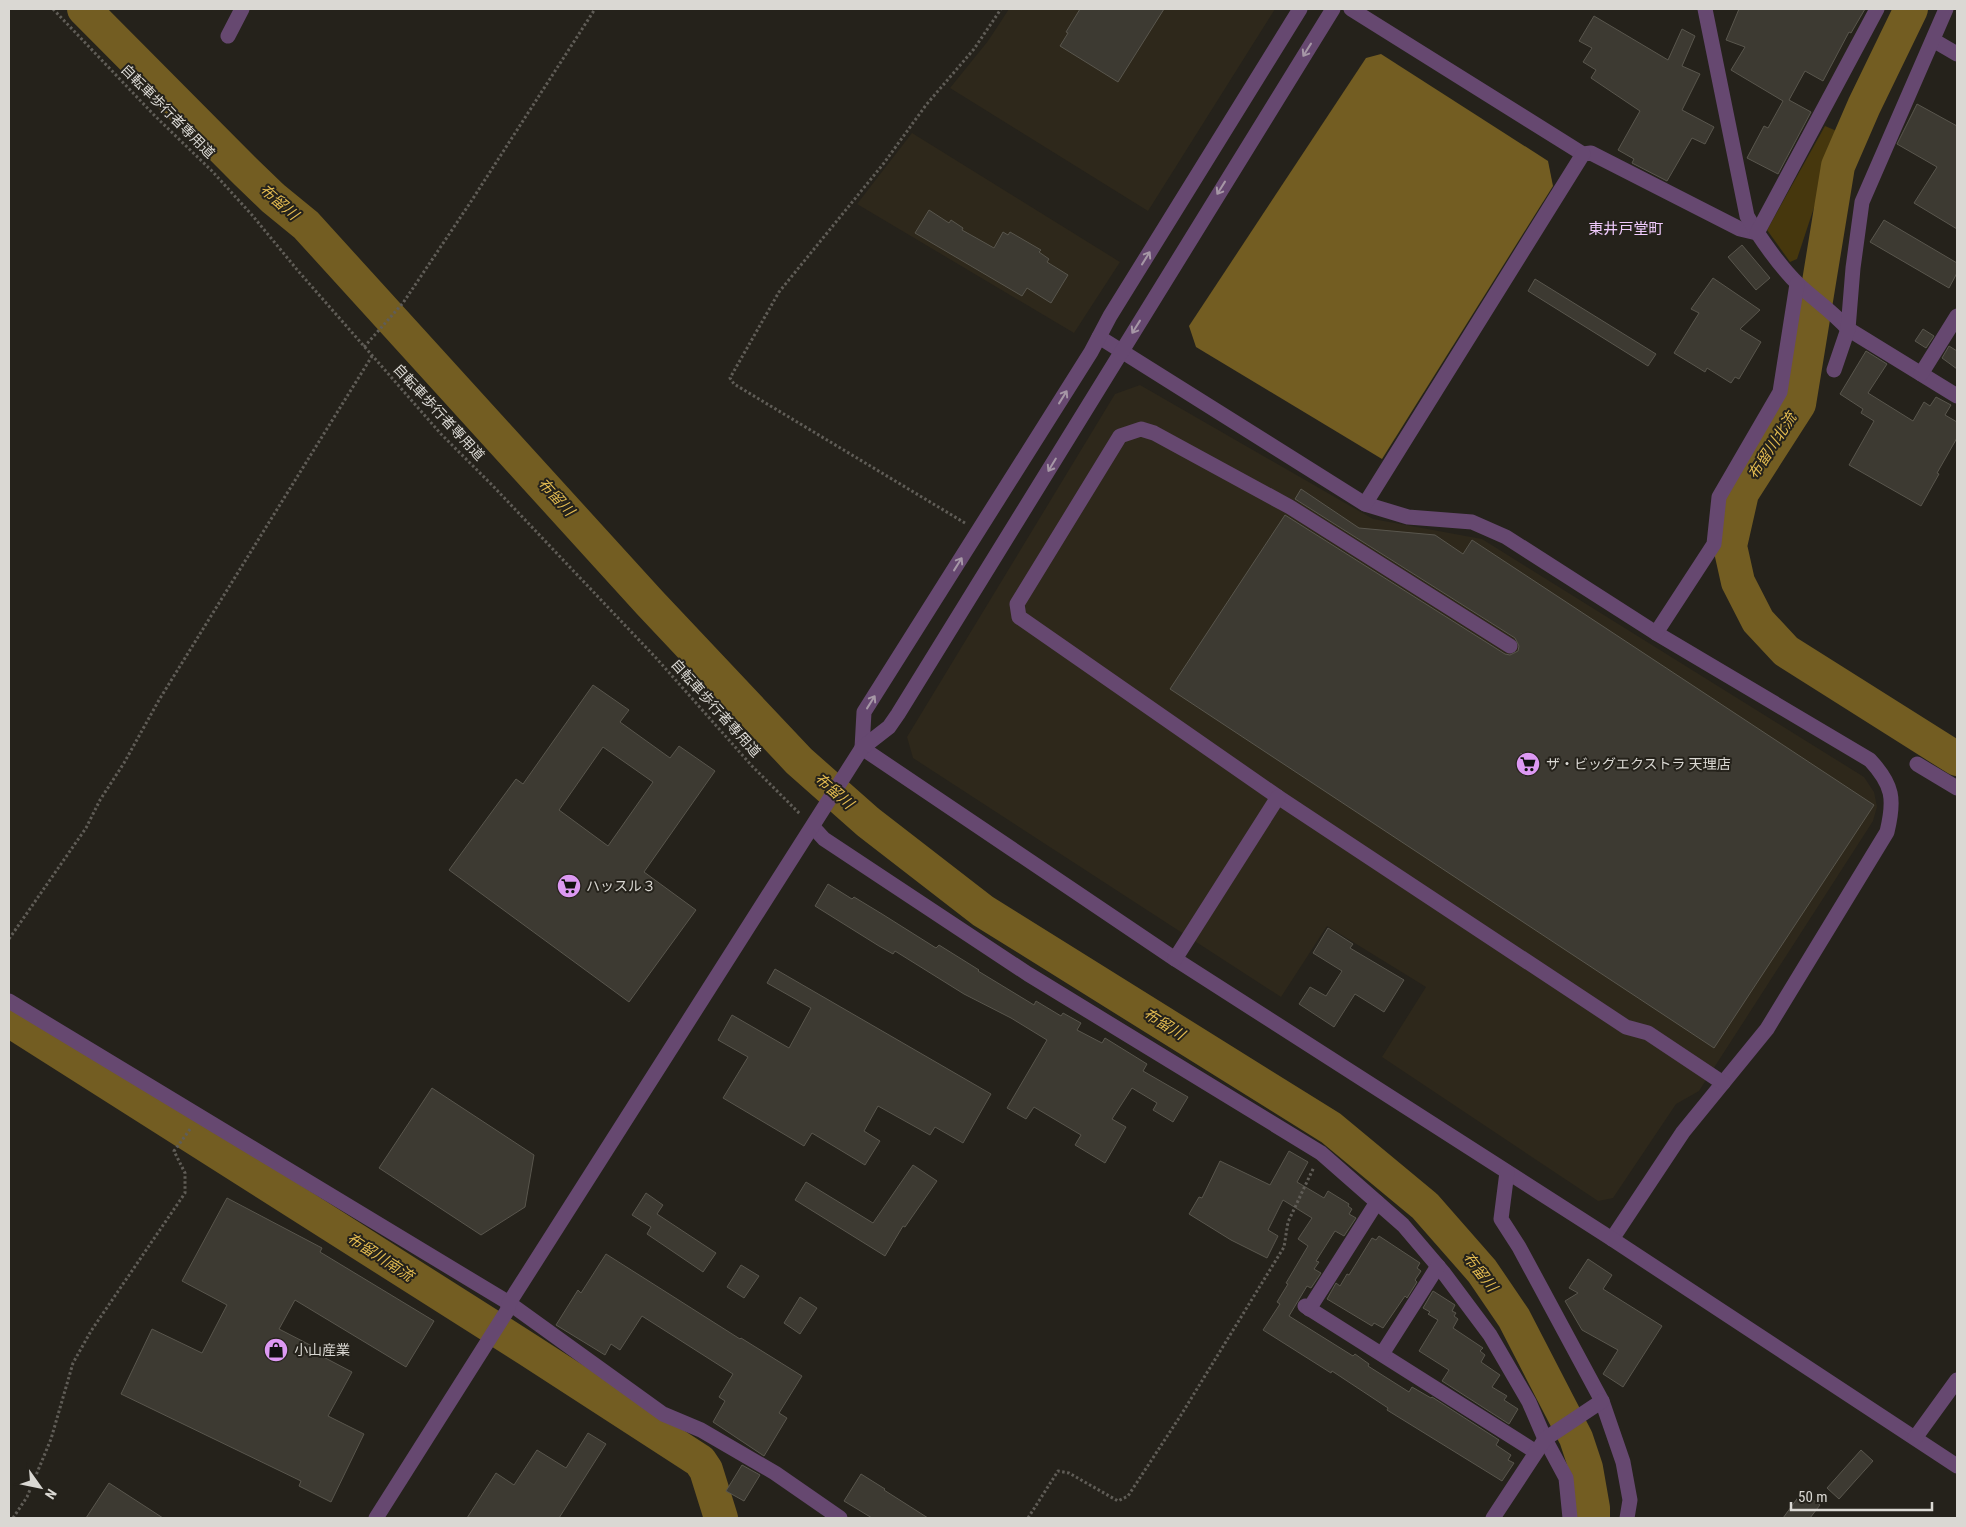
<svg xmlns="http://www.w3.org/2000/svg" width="1966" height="1527" font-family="'Roboto Condensed','Noto Sans JP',sans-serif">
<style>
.built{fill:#2e281b}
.green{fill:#46370d}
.water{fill:#735d22}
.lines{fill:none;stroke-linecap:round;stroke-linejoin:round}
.river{stroke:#735d22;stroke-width:34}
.building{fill:#3d3a32;stroke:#59564d;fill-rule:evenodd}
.path{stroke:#605d57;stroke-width:3;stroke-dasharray:2.5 2.5;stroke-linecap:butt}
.minor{stroke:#664870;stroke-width:15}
.oneway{stroke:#a697a6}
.labels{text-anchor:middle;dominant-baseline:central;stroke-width:4;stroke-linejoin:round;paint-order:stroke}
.street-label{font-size:14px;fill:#dad8d3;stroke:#25221b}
.poi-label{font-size:14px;fill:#dad8d3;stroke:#25221b;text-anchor:start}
.water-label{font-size:15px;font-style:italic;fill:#e3bb50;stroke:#25221b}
.neighbourhood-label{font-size:15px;fill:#f1cbfe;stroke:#25221b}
</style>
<rect width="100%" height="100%" fill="#25221b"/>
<g class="built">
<polygon points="1009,9 1275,9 1148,211 950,88 988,41"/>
<polygon points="912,133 1120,262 1074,333 857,204"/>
<polygon points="1140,385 1373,519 1482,539 1864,777 1874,792 1877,807 1873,821 1699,1091 1676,1104 1613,1198 1598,1201 1382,1057 1426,987 1327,926 1281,997 913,758 907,737 1115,394"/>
</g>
<polygon class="green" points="1825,126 1839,132 1797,259 1790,262 1767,230"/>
<polygon class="water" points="1381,54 1548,161 1553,186 1382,459 1196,347 1189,326 1366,58"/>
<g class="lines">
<g class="river">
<polyline points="84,9 246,172 273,198 306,225 650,603 799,761 868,822 983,911 1331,1128 1425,1206 1482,1271 1514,1318 1576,1438 1586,1468 1593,1508 1593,1518"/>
<polyline points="1911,9 1864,106 1838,166 1799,404 1742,493 1730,546 1738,582 1758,621 1786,651 1957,759"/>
<polyline points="9,1020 527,1349 700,1461 706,1470 721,1518"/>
</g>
</g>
<g class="building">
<polygon points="1080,9 1164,9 1118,82 1060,46 1068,33 1066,32"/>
<polygon points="1739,9 1865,9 1851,33 1849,32 1823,81 1805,71 1789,100 1811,112 1778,174 1747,158 1764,126 1768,128 1783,101 1731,70 1745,47 1726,40"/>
<polygon points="1594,16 1668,60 1682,29 1695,36 1682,66 1700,74 1682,110 1714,127 1705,144 1692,138 1667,181 1632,163 1634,159 1618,150 1640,111 1591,78 1596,70 1583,62 1592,48 1579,41"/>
<polygon points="1917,104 1957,126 1957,229 1914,203 1937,167 1897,144"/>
<polygon points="929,210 949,223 951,220 963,228 962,230 994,248 1003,232 1008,235 1010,232 1041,250 1039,252 1049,259 1047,262 1068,275 1051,303 1027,288 1022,296 915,233"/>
<polygon points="1884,220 1957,263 1957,273 1949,288 1870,242"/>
<polygon points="1742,245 1770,278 1756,290 1728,257"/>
<polygon points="1713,278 1760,310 1740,329 1761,342 1739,379 1735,377 1731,383 1707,368 1705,372 1674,353 1699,313 1691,309"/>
<polygon points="1535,279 1656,354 1648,366 1528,291"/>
<polygon points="1923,329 1934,336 1926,348 1915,341"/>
<polygon points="1949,346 1957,351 1957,369 1942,358"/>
<polygon points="1866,351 1887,364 1868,393 1913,421 1924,402 1930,406 1936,397 1951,405 1945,415 1957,422 1957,438 1937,473 1939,474 1921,506 1849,465 1874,421 1861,413 1863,409 1840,394"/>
<polygon points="1301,489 1359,528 1435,535 1463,554 1472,540 1874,805 1714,1048 1170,689 1285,515 1505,654 1510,655 1518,651 1519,646 1515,638 1295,499"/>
<path d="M593 685 629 710 620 722 670 758 679 746 715 771 644 872 696 910 629 1002 449 870 516 779 523 784ZM603 747 653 782 608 846 559 810Z"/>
<polygon points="828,884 852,899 854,897 882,914 936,948 939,945 979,970 978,971 1034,1005 1036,1001 1061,1016 1063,1013 1081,1023 1077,1030 1102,1043 1105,1038 1147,1064 1143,1071 1188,1097 1173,1122 1153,1110 1157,1103 1132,1088 1112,1119 1126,1127 1105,1163 1075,1145 1081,1135 1034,1107 1026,1119 1007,1108 1047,1040 1011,1018 964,994 895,951 893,954 879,946 815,906"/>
<polygon points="1328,928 1353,944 1350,948 1404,980 1384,1012 1355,994 1334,1027 1299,1004 1310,987 1326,996 1342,971 1313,953"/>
<polygon points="775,969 991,1094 963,1143 935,1127 930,1135 878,1106 864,1131 880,1141 865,1165 812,1133 804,1146 723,1098 748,1057 718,1040 732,1015 789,1048 811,1008 767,983"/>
<polygon points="432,1088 534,1155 525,1207 481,1235 379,1168"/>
<polygon points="1289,1151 1308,1162 1297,1182 1324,1198 1328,1191 1349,1204 1348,1206 1352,1209 1349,1214 1356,1218 1344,1236 1335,1231 1316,1261 1319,1262 1314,1269 1321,1273 1311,1288 1307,1286 1289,1316 1353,1356 1355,1354 1369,1364 1368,1366 1409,1392 1412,1387 1431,1398 1432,1397 1499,1440 1496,1445 1511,1455 1508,1460 1514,1463 1502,1481 1387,1410 1388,1408 1332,1371 1331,1373 1263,1330 1280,1304 1277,1302 1288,1284 1286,1283 1308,1246 1298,1239 1312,1218 1283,1200 1268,1230 1278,1236 1267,1258 1231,1240 1189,1214 1199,1197 1202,1198 1220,1161 1270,1185"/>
<polygon points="913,1165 937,1181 905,1227 903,1226 885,1256 795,1200 806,1182 873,1223"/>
<polygon points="646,1193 663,1205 657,1214 716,1253 703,1272 647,1234 651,1227 632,1215"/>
<polygon points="227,1198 322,1248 320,1252 434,1321 406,1367 295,1300 279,1329 312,1346 310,1350 352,1372 328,1416 364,1434 331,1502 299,1486 301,1481 121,1394 152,1329 202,1353 227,1305 182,1281"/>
<polygon points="1379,1236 1420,1263 1417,1268 1421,1271 1415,1280 1417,1282 1407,1298 1405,1296 1383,1328 1374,1323 1372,1326 1327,1299 1336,1283 1340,1286 1347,1274 1349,1275 1372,1238 1376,1240"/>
<polygon points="606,1254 740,1339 741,1338 802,1376 779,1413 787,1418 764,1456 713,1422 725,1401 719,1397 733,1374 642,1316 620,1350 611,1344 605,1355 556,1325 578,1290 581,1293"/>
<polygon points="1588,1259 1612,1275 1603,1289 1662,1326 1623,1387 1603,1374 1618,1350 1582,1330 1565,1301 1578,1293 1569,1288"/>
<polygon points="741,1265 759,1276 744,1298 727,1287"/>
<polygon points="1433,1291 1455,1305 1452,1311 1456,1313 1454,1316 1458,1319 1453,1328 1483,1348 1480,1351 1485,1355 1481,1362 1500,1375 1492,1387 1507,1396 1504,1400 1518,1409 1509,1424 1442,1381 1449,1370 1419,1351 1438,1320 1428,1314 1430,1312 1423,1308"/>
<polygon points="800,1297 817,1308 800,1334 784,1323"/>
<polygon points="588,1433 606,1444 559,1518 467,1518 496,1473 514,1485 537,1450 566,1468"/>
<polygon points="1861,1450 1873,1461 1839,1499 1827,1488"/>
<polygon points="742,1465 760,1475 744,1501 726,1491"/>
<polygon points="861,1474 885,1489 884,1490 928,1518 872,1518 844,1501"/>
<polygon points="109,1483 163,1518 86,1518"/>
<polygon points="1802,1492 1820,1505 1810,1518 1783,1518"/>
</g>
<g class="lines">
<g class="path">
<polyline points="53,9 155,116 212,171 252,215 299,272 441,434 493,486 657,659 752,766 800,814"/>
<polyline points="364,347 403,303 470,203 595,9"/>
<polyline points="965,523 734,384 730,378 779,292 884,163 926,105 974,49 1001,9"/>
<polyline points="9,939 86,828 100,800 124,763 159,700 372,356"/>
<polyline points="13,1518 27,1497 51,1439 73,1363 91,1331 185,1193 185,1173 174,1151 191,1128"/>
<polyline points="1028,1518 1058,1471 1069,1473 1118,1501 1128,1496 1181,1415 1284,1247 1288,1222 1314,1167"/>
</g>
<g class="minor">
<polyline points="1351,9 1583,154 1591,153 1740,229 1757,233"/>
<path d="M1705 9 1747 216C1759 237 1781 268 1799 285 1815 300 1833 312 1848 329L1957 396"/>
<polyline points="228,36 242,9"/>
<polyline points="1933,40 1957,54"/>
<polyline points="1757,233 1877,9"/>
<path d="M1099 337 1365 504 1408 517 1472 522 1506 537 1656 633 1870 760C1893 785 1895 799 1887 832L1767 1029 1683 1132 1612 1239"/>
<polyline points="1834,370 1848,329 1853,268 1862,202 1946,9"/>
<polyline points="1921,374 1957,316"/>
<polyline points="1365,504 1583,154"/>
<polyline points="1656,633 1714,544 1719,497 1780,392 1797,284"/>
<polyline points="1510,646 1290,507 1154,433 1141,429 1120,436 1017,604 1019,617 1278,797 1626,1027 1648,1033 1723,1083"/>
<polyline points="862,748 1175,959 1612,1239 1957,1466"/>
<polyline points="862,748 864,712 1091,352 1110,316 1300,9"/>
<polyline points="1917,764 1957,788"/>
<polyline points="813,827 824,839 1028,974 1321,1153 1403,1225 1443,1272 1490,1335 1529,1402 1545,1439 1566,1478 1570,1518"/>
<polyline points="1175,959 1278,797"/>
<polyline points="9,1001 509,1303 663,1414 701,1430 775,1473 840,1518"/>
<polyline points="1507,1172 1501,1219 1519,1247 1602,1401 1623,1462 1630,1500 1627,1518"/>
<polyline points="1305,1306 1536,1452"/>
<polyline points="1309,1309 1377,1202"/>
<polyline points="1382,1354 1438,1266"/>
<polyline points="1915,1438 1957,1380"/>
<polyline points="376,1518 507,1311 509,1303 862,748 889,727 898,714 1333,9"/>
<polyline points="1493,1518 1545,1439 1602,1401"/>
</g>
</g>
<defs><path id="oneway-shaft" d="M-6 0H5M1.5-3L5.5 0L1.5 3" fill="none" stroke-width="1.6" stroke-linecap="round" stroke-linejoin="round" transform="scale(1.25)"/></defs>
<g class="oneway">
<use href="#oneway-shaft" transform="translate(1307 50) rotate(122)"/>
<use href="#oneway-shaft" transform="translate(1221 188) rotate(122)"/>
<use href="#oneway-shaft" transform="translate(1146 258) rotate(-58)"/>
<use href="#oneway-shaft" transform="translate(1136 327) rotate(122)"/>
<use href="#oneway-shaft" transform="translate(1063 397) rotate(-58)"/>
<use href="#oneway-shaft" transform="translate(1052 465) rotate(121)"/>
<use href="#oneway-shaft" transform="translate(958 564) rotate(-58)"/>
<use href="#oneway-shaft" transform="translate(871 702) rotate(-58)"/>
</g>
<defs>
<g id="supermarket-disc" transform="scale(1.25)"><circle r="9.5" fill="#dd99f3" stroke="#25221b"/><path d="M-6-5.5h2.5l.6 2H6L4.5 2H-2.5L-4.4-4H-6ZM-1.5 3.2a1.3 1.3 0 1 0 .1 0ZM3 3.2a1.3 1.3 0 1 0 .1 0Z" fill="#111"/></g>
<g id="shop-disc" transform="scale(1.25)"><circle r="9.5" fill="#dd99f3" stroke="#25221b"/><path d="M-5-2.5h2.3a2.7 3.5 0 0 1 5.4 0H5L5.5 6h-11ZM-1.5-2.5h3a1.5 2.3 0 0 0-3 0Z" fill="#111"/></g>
</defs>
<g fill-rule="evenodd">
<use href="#supermarket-disc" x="1528" y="764"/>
<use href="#supermarket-disc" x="569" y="886"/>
<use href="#shop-disc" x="276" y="1350"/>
</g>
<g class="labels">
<g class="street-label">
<text transform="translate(168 111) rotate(45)">自転車歩行者専用道</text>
<text transform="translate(439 412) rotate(47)">自転車歩行者専用道</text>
<text transform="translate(716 708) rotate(48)">自転車歩行者専用道</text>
</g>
<g class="poi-label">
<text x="1546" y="764">ザ・ビッグエクストラ 天理店</text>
<text x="586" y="886">ハッスル３</text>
<text x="294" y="1350">小山産業</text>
</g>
<g class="water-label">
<text transform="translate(279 202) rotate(41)">布留川</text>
<text transform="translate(1772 446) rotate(-57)">布留川北流</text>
<text transform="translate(556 497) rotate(47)">布留川</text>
<text transform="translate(834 791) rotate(41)">布留川</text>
<text transform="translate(1164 1024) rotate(32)">布留川</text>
<text transform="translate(380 1257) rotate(33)">布留川南流</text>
<text transform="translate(1480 1272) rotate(52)">布留川</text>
</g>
<g class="neighbourhood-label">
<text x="1626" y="229">東井戸堂町</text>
</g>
</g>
<rect width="1966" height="1527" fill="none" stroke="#dad8d3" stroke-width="20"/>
<g transform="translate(40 1487) rotate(123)" stroke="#25221b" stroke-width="4" paint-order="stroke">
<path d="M0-4L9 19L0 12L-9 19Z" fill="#dad8d3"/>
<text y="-8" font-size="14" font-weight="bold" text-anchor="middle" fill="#dad8d3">N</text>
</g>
<path d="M1791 1502v8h141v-8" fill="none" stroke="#dad8d3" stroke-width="2.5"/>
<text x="1798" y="1502" font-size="15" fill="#dad8d3" stroke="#25221b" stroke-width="4" paint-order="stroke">50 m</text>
</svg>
